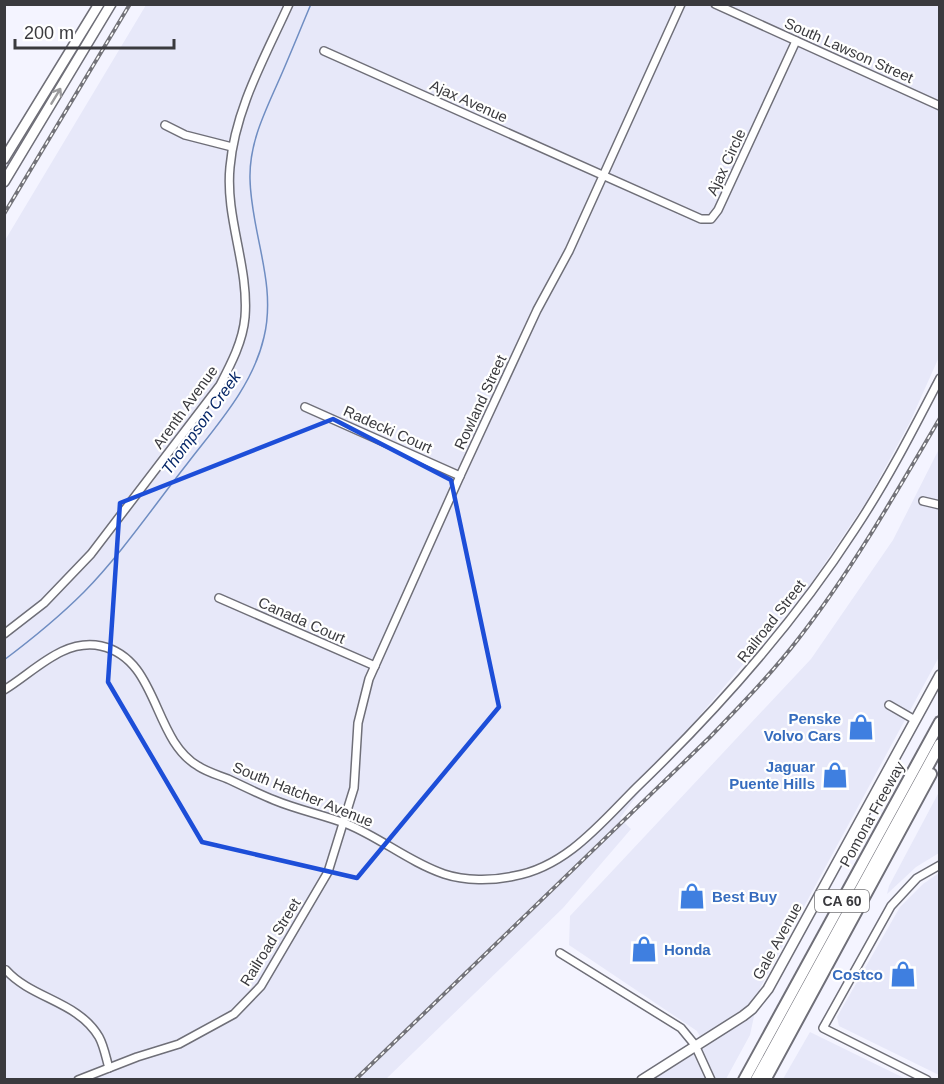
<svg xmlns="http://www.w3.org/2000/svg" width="944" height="1084" font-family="Arial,sans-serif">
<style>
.built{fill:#e7e8f9}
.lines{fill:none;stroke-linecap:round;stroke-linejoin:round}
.stream{stroke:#6f8dc2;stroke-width:1.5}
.minor-casing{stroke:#6f6f78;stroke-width:10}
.major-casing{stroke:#6f6f78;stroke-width:12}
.highway-casing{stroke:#6f6f78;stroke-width:14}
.minor{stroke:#fff;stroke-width:7}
.major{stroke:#fff;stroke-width:9}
.highway{stroke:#fff;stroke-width:10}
.rail-casing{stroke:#737379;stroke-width:4}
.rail{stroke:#fff;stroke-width:1.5;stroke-dasharray:4.5;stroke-linecap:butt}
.oneway{stroke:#9c9c9e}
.marked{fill:none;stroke:#1d4ed8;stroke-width:4.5;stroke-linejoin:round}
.labels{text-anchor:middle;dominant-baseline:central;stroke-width:4.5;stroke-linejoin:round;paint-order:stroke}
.shield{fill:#fff;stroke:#757578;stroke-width:1.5}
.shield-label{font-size:14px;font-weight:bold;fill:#3a3a3e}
.street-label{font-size:15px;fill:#3a3a3e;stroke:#fff}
.shop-label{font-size:15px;font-weight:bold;fill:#366cbe;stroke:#fff;text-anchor:end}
.water-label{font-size:16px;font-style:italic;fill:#052667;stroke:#fff}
</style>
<rect width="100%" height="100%" fill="#f4f4ff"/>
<g class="built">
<polygon points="146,5 939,5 939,357 910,422 868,499 810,585 679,740 620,818 631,829 563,908 386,1079 5,1079 4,242"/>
<polygon points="939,449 939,657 760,988 750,1035 726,1079 656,1079 662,1073 706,1047 697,1031 569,945 570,916 811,659 893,540"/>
<polygon points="939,792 939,853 916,867 887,894 889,886"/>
<polygon points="939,873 939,1075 839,1026 837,1017 900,907 923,884"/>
<polygon points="810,1032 906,1079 783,1079"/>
</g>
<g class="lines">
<path class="stream" d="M4 660C32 639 59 617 84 592 122 553 153 507 187 464 216 426 253 386 264 337 277 283 251 233 250 179 249 143 265 112 279 80 290 55 300 30 311 4"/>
<g class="minor-casing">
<g id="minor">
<polyline points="715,4 940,106"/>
<polyline points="324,51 701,219 711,219 718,210 796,41"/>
<polyline points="165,125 185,135 232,147"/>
<polyline points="305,407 460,476"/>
<polyline points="923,501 940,505"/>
<polyline points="219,598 375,666"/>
<path d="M4 634 44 603 91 554 220 385C231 364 243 341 245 317 249 266 225 218 230 167 235 109 265 57 289 4"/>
<path d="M4 690C34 672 63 638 101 646 159 659 152 739 198 766 207 772 218 775 228 779 243 786 259 794 274 800 298 810 324 815 347 824 381 838 409 862 444 874 465 881 492 881 514 876 566 867 601 823 636 788 718 709 793 625 855 529 887 481 913 430 940 378"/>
<polyline points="889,705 915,720"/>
<polyline points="560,953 681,1028 695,1045 711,1080"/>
<path d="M6 970C32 999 78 1001 99 1037 104 1046 106 1058 109 1068"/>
<polyline points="78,1080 137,1057 179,1044 234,1014 261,986 328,872 354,788 358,723 369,679 460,476 537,310 569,251 681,4"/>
<polyline points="927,1080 823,1028 891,906 917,878 940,865"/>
</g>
</g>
<g class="major-casing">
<g id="major">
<polyline points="4,159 99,4"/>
<polyline points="4,182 111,4"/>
<polyline points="642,1080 743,1016 752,1009 768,989 940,675"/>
</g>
</g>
<g class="highway-casing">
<g id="highway">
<polyline points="744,1080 940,722"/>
<polyline points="756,1080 940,744"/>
<polyline points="765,1080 931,774"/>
</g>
</g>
<use href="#minor" class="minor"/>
<use href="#major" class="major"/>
<use href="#highway" class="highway"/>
<g class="rail-casing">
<g id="rail">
<polyline points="4,214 130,4"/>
<path d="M355 1080 710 737C741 705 772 673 799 638 852 570 896 493 940 418"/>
</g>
</g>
<use href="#rail" class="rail"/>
</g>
<defs><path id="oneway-shaft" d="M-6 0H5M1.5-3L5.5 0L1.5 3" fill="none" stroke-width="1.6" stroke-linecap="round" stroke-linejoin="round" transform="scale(1.5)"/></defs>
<use class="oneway" href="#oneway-shaft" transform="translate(56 96) rotate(-59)"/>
<path class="marked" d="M333 419 451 480 499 707 357 878 202 842 108 682 120 503Z"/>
<defs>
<g id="shop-bare" transform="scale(2.07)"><path d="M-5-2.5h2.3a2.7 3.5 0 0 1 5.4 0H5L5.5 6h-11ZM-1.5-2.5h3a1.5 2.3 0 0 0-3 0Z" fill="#3f7fe0" stroke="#fff" stroke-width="2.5" paint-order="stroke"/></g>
</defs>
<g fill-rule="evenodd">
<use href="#shop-bare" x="861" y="727"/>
<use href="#shop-bare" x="835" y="775"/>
<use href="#shop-bare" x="692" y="896"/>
<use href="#shop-bare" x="644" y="949"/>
<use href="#shop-bare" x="903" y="974"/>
</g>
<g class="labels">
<rect class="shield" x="815" y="890" width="54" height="22" rx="4.5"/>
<g class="shield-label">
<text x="842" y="901">CA 60</text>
</g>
<g class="street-label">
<text transform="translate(849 50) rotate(24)">South Lawson Street</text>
<text transform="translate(469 101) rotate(24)">Ajax Avenue</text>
<text transform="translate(726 162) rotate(-65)">Ajax Circle</text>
<text transform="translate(480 402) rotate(-65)">Rowland Street</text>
<text transform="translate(185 407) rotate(-54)">Arenth Avenue</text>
<text transform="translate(388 429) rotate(24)">Radecki Court</text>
<text transform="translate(302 620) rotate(24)">Canada Court</text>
<text transform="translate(771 621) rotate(-52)">Railroad Street</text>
<text transform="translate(303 794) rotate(22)">South Hatcher Avenue</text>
<text transform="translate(872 814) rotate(-61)">Pomona Freeway</text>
<text transform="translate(777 941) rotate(-61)">Gale Avenue</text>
<text transform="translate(270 942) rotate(-58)">Railroad Street</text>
</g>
<g class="shop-label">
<text x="841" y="718">Penske<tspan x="841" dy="17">Volvo Cars</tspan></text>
<text x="815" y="766">Jaguar<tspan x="815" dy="17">Puente Hills</tspan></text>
<text x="712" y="896" text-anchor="start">Best Buy</text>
<text x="664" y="949" text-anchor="start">Honda</text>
<text x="883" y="974">Costco</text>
</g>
<g class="water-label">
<text transform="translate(201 423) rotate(-54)">Thompson Creek</text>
</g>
</g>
<rect width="944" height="1084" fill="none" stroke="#3a3a3e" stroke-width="12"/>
<path d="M15 39v9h159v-9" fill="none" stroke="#3a3a3e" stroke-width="3"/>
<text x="24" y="39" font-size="18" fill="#3a3a3e" stroke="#ffffff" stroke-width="4.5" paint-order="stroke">200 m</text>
</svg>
